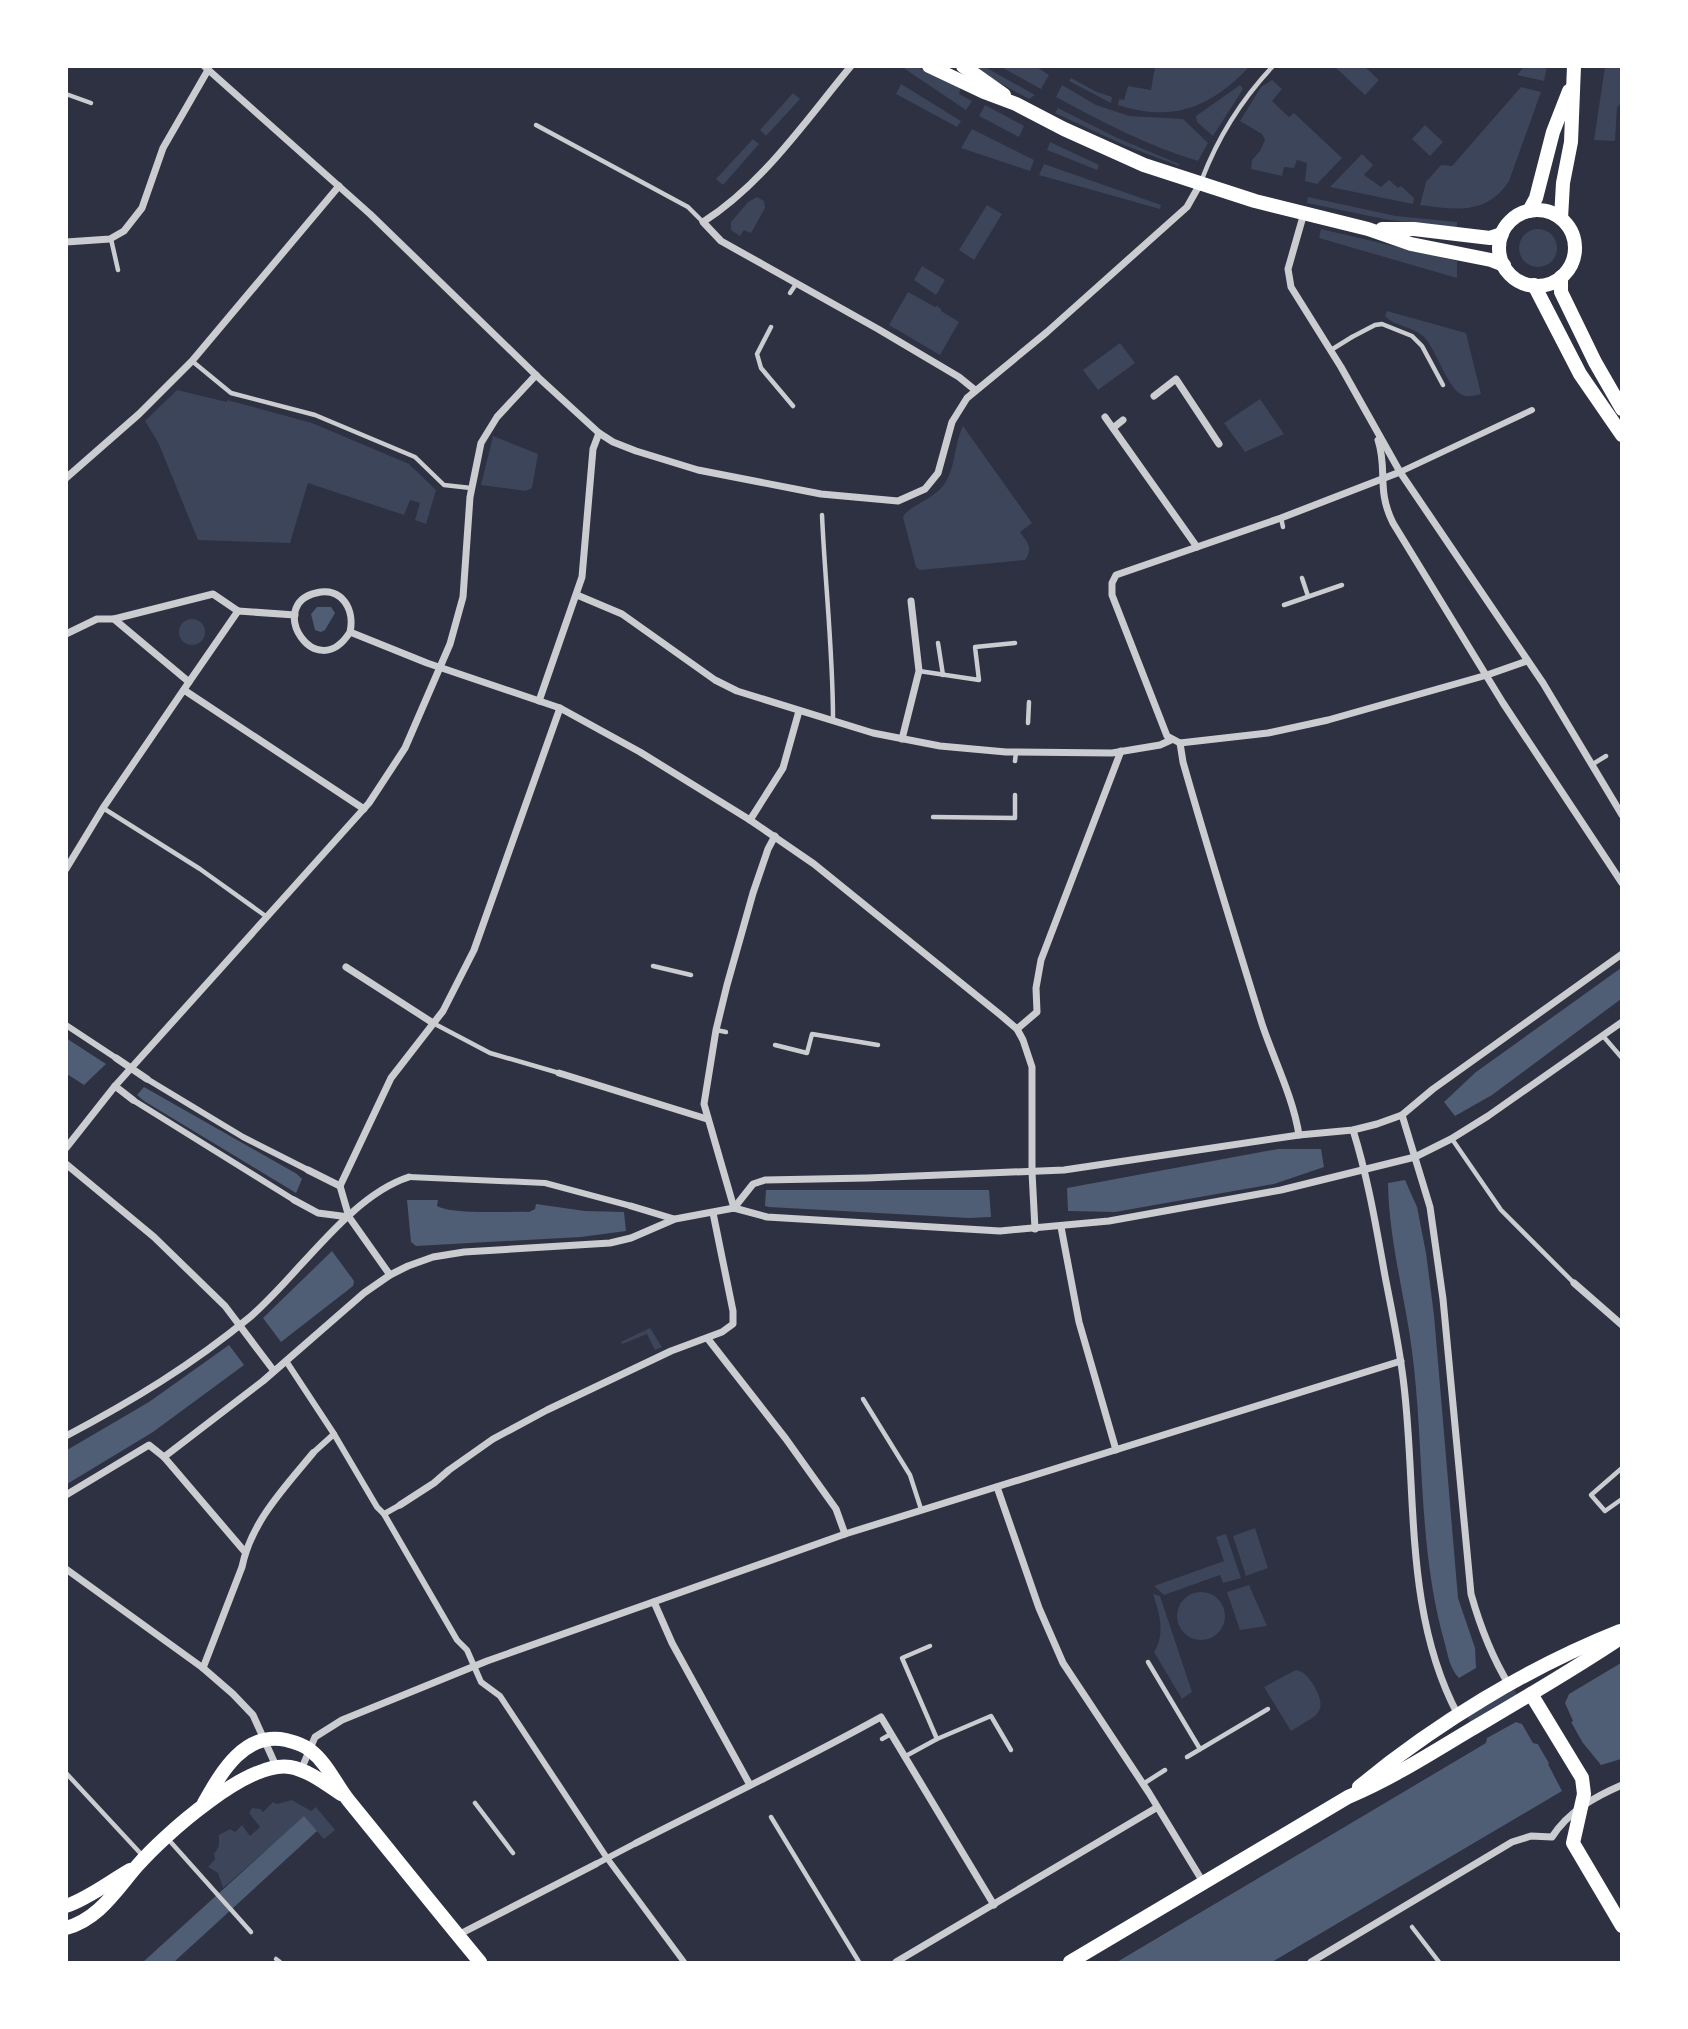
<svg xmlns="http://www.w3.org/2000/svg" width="1688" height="2029" font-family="Roboto,sans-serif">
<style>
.green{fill:#3c4559}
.water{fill:#4f5d75}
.pier{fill:#2d3142}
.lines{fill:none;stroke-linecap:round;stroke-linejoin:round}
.service{stroke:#caccd0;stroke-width:4.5}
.pedestrian{stroke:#caccd0;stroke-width:6}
.minor{stroke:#caccd0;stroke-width:7}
.secondary{stroke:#fff;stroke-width:14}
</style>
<rect width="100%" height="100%" fill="#2d3142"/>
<g class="green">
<polygon points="902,67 917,67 961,86 959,94 972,101 966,110"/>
<polygon points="971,67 985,67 1035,95 1029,99"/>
<polygon points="1001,67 1037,67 1049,75 1041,89"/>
<path d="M1155 67V66L1249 67C1211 107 1173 123 1118 105L1119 99 1124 100 1128 86 1151 90Z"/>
<polygon points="1335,67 1365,67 1379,80 1365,95"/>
<polygon points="1524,67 1547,67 1544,81 1517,75"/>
<polygon points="1605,67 1621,67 1621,103 1617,107 1615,141 1594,140"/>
<polygon points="1071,78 1097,92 1112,97 1111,103 1069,81"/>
<polygon points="1272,80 1282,89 1272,101 1289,117 1294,113 1342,158 1317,184 1305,181 1307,163 1297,160 1294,168 1284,167 1282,176 1251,169 1252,160 1260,151 1265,140 1262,134 1240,121 1261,87"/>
<polygon points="901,84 961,121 957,127 896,94"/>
<path d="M1062 85 1096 105 1129 116 1183 119 1208 143 1198 161C1148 146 1102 122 1056 97Z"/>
<polygon points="1240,85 1243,89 1213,136 1197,122 1196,116"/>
<path d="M1521 87 1541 92 1509 181C1487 215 1456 210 1420 205L1426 182 1441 165 1452 166Z"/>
<polygon points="793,93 800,99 766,136 760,130"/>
<polygon points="985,105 1024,126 1019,137 979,116"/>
<polygon points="1058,108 1115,137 1179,164 1179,166 1124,145 1055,113"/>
<polygon points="1425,125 1443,142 1430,156 1412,139"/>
<polygon points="972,129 1034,160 1030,171 961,148"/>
<polygon points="753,139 759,144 723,185 716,179"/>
<polygon points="1050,142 1099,165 1097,170 1047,150"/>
<polygon points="1362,154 1373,165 1364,175 1381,187 1389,180 1398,188 1401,186 1414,198 1413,204 1330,187"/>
<polygon points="1044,164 1161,205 1160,209 1039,175"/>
<polygon points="757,197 764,201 765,208 751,233 744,230 740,236 731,230 731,222 748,202"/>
<polygon points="1308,197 1396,216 1457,222 1457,228 1389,220 1307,203"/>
<polygon points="987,205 1002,214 974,260 959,250"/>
<polygon points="1321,229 1457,261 1457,278 1319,238"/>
<circle cx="1538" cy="248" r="19"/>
<polygon points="922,266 945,280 936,295 914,280"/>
<polygon points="908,292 935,307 937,306 941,309 941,311 959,322 940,355 889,325"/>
<path d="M1387 311 1466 333 1481 394C1477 395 1470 397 1465 396 1448 392 1437 350 1424 337 1413 326 1395 327 1385 316Z"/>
<polygon points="1120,343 1135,363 1098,390 1083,370"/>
<polygon points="177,390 227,402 227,400 312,423 409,464 436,490 426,524 415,520 420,503 410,500 404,515 308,483 290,543 198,540 158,442 145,421"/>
<polygon points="1260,399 1284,434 1245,452 1224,423"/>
<path d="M963 426 1032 523 1020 532C1027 542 1034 548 1025 560L920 570 916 567 903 517C909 505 934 500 945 483 956 466 954 444 963 426Z"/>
<polygon points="493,436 538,454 532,488 526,491 481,485"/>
<circle cx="192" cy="632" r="13"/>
<polygon points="650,1328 662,1347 655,1350 647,1334 622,1344 621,1342"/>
<polygon points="1255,1528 1268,1568 1246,1576 1233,1536"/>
<polygon points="1226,1534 1241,1578 1223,1583 1220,1575 1164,1595 1154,1586 1224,1561 1216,1537"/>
<polygon points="1249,1585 1267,1626 1240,1630 1227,1592"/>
<circle cx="1201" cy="1616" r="24"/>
<path d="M1153 1594 1160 1596 1192 1692 1182 1699 1154 1652C1166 1634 1159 1612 1153 1594Z"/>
<path d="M1296 1670C1305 1672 1308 1677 1313 1684 1331 1714 1314 1716 1291 1731L1264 1687Z"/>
<polygon points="1514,1689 1517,1695 1470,1722 1467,1716"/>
<polygon points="292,1800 311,1811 316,1807 335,1830 324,1839 304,1817 223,1888 218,1873 208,1867 215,1859 214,1854 219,1846 219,1835 230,1829 235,1832 242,1825 250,1836 260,1827 249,1813 252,1808 260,1809 263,1812 273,1802 277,1804"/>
</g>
<g class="water">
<polygon points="317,607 331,607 335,613 325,630 321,632 315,630 311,614"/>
<polygon points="1621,968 1621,999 1492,1095 1455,1116 1444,1102 1476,1072"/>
<polygon points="66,1038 106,1064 84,1085 67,1074"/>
<polygon points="144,1087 297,1174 302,1179 296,1193 144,1101 137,1095"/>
<polygon points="1278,1149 1321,1149 1324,1167 1274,1184 1115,1212 1068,1211 1067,1188"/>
<path d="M1405 1180 1417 1207 1426 1253 1434 1315 1458 1598 1475 1648 1476 1668 1459 1678C1450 1669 1448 1656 1445 1644 1419 1554 1424 1460 1414 1368 1408 1306 1389 1246 1388 1183Z"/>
<polygon points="766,1190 989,1190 991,1217 969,1218 769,1207 765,1206"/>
<path d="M407 1200H438L437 1206C454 1215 507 1211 529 1212L535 1209 536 1204 585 1211 624 1212 626 1231 581 1237 416 1246 411 1242Z"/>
<polygon points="332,1251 354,1281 353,1286 281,1342 263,1318"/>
<polygon points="229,1345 244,1365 153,1432 67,1484 67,1450 149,1402"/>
<polygon points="1621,1663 1621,1759 1601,1765 1583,1743 1548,1764 1562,1791 1272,1962 1117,1962 1486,1743 1487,1738 1516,1722 1522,1724 1533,1743 1537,1744 1573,1721 1565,1703 1569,1694"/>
<polygon points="304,1816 317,1831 174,1962 143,1962"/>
</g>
<polygon class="pier" points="1570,1720 1584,1745 1550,1765 1536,1741"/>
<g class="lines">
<g class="service">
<polyline points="66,94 91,103"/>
<polyline points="536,125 688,207 703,222"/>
<path d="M1202 179C1218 137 1242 99 1273 66"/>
<polyline points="111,239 118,270"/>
<polyline points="790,293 796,284"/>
<polyline points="771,327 757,354 761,368 793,406"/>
<polyline points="1352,337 1375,325 1382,324 1412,336 1422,346 1443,385"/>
<polyline points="1331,350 1352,337"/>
<polyline points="192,361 231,393 315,415 415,457 444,485 471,488"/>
<path d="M822 515C825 583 833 651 833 719"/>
<polyline points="1281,518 1283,527"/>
<polyline points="1302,578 1308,596"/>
<polyline points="1284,605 1342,585"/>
<polyline points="938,643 943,675"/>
<polyline points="919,671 979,680 975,647 1015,643"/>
<polyline points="1028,723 1029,702"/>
<polyline points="1015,761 1016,752"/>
<polyline points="1593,764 1606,756"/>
<polyline points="103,808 200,869 267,917"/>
<polyline points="933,817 1015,818 1015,795"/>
<polyline points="653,966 691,975"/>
<polyline points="433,1023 490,1053 559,1073"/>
<polyline points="716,1030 726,1032"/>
<polyline points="1603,1036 1622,1058"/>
<polyline points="775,1045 807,1053 812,1034 878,1045"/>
<polyline points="1452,1139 1501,1210 1574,1283"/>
<polyline points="863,1399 910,1475 921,1509"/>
<polyline points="1622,1468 1591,1495 1605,1511 1622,1499"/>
<polyline points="930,1646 902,1658 937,1739"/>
<polyline points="1148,1662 1200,1749"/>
<polyline points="882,1739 891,1734"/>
<polyline points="904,1757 937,1739 991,1716 1011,1750"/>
<polyline points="1187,1757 1268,1709"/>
<polyline points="66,1773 142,1855"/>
<polyline points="1143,1784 1165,1770"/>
<polyline points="475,1803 513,1853"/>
<polyline points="771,1817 859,1962"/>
<polyline points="168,1839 251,1932"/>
<polyline points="1412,1927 1439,1962"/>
<polyline points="276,1959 280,1962"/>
</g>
<g class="pedestrian">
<polyline points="1400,472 1532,410"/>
<polyline points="66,1025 116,1058"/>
<polyline points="147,1079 243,1137 308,1170"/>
<polyline points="133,1100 294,1200"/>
<polyline points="409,1177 545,1183 631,1206"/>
<polyline points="286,1361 334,1434 377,1507 384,1514 457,1640 467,1650 481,1682 500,1696 607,1858 684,1962"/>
<polyline points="313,1453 334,1434"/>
<polyline points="384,1514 400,1505"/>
<polyline points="596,1864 636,1843"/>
</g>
<g class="minor">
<polyline points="204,66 370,214 539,378 599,433 613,442 636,451 698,470 821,494 898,501 925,489 938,473 952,422 967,398 1047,332 1187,207 1200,184"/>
<path d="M851 66C806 120 763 184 703 222L721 241 878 329 959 377 975 390"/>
<polyline points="1304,213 1288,269 1291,287 1341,367 1400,472 1543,683 1622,815"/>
<polyline points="66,242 110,239 124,231 142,208 163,148 208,70"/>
<polyline points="1154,396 1176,379 1219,444"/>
<polyline points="1105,417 1197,547"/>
<polyline points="1113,428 1123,420"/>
<path d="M1378 440C1388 471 1376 489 1393 523L1503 703 1622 883"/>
<polyline points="1400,472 1281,518 1116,575 1112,583 1112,595 1167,736 1180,743 1268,733 1328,720 1487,675 1527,661"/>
<polyline points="66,478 139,414 192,361 339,186"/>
<polyline points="577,595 622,614 715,680 737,691 873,733 940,746 1006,752 1112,753 1160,745 1171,740"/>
<polyline points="114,619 213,594 238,611"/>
<path d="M350 632C355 610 342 586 316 593 265 605 316 686 350 632L427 663 560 708 640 752 750 820 814 864 1003 1017 1017 1029 1023 1040 1032 1067V1172L1035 1229"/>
<polyline points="66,634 97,619 114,619 189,682 238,611 295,615"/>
<polyline points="184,690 364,809"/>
<polyline points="539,701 582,577 593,449 599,433"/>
<polyline points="902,739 919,671 911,601"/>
<path d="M1180 743 1183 762C1208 850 1235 937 1262 1024 1274 1060 1293 1097 1299 1135"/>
<polyline points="750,820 783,768 799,711"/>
<polyline points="66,869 103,808 189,682"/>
<polyline points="346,967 433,1023"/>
<polyline points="1017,1029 1037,1012 1036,988 1041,960 1121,751"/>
<polyline points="116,1058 147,1079"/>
<polyline points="559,1073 707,1119"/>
<polyline points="115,1086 133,1100"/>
<path d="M1402 1115 1430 1207 1443 1299 1471 1594C1480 1626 1492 1657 1509 1685"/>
<path d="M1353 1130C1368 1178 1376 1226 1385 1276 1392 1312 1400 1349 1404 1386 1417 1496 1404 1614 1458 1715"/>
<polyline points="66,1148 115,1086 369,803 405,748 450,644 463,597 470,497 481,443 497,417 536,375"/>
<polyline points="66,1164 154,1237 225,1306 274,1371"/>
<polyline points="308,1170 340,1186"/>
<polyline points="340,1186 391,1078 443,1011 474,950 560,708"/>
<polyline points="340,1186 349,1217 390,1275"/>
<polyline points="294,1200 318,1213 349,1217"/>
<polyline points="631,1206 674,1219"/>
<polyline points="734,1208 753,1184 765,1180 867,1178 1064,1170 1299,1135 1353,1130 1377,1124 1402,1115 1433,1089 1622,954"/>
<polyline points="734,1208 704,1104 716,1030 727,985 753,893 768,849 775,836"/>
<polyline points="1061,1227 1079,1322 1116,1450"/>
<polyline points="1574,1283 1622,1325"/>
<polyline points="708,1339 786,1439 836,1509 845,1534"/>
<path d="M66 1436C132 1401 192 1365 250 1317 298 1276 349 1196 409 1177"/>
<polyline points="164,1457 263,1381 364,1293 390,1275 408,1266 433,1257 464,1252 610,1243 631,1238 675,1219 734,1208 767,1217 1000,1231 1109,1221 1281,1190 1415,1157 1451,1139 1488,1116 1622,1022"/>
<polyline points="997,1487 1039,1608 1063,1663 1149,1793 1203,1882"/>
<polyline points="66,1495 149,1445 164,1457 245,1552"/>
<polyline points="400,1505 434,1483 449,1470 493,1439 547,1410 671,1351 722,1332 733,1324 733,1311 713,1213"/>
<polyline points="66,1569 203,1668 233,1694 253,1715 276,1766"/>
<polyline points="654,1602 672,1643 750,1785"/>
<path d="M203 1668 242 1567C251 1522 285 1487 313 1453"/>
<polyline points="301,1770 315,1737 342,1720 487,1661 845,1534 1401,1361"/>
<path d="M636 1843C718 1801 800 1762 881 1717L994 1905"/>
<polyline points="458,1935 596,1864"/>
<polyline points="896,1962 1156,1808"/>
<path d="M1311 1962 1512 1842 1531 1836 1552 1837C1568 1812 1594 1797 1622 1785"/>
</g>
<g class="secondary">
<polyline points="929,66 984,92 1016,104 1064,129 1144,165 1255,201 1368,229 1411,244 1491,260 1504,265"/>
<polyline points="963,66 1004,95"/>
<circle cx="1537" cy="248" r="38"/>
<polyline points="1529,211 1536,198 1553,132 1569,91"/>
<polyline points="1561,218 1563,183 1571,142 1574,66"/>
<polyline points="1382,229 1414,229 1490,238 1502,234"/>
<polyline points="1561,277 1561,292 1595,362 1622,409"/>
<polyline points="1534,285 1580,374 1622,435"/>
<polyline points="1531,1694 1582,1778 1584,1794 1573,1843 1622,1926"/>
<path d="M1359 1787C1435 1724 1529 1667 1620 1631"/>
<path d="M204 1803C221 1773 244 1731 286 1740 294 1742 304 1745 310 1750 328 1764 336 1785 349 1801 393 1855 436 1909 480 1962"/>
<path d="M66 1906C89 1898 109 1882 130 1870"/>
<path d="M66 1928C99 1919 116 1890 137 1866 164 1835 248 1760 290 1767 308 1770 326 1784 341 1794"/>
<path d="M1070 1962 1348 1797C1391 1779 1430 1754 1470 1730 1521 1700 1573 1670 1622 1637"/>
</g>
</g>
<rect width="1688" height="2029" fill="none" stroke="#ffffff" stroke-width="136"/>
</svg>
